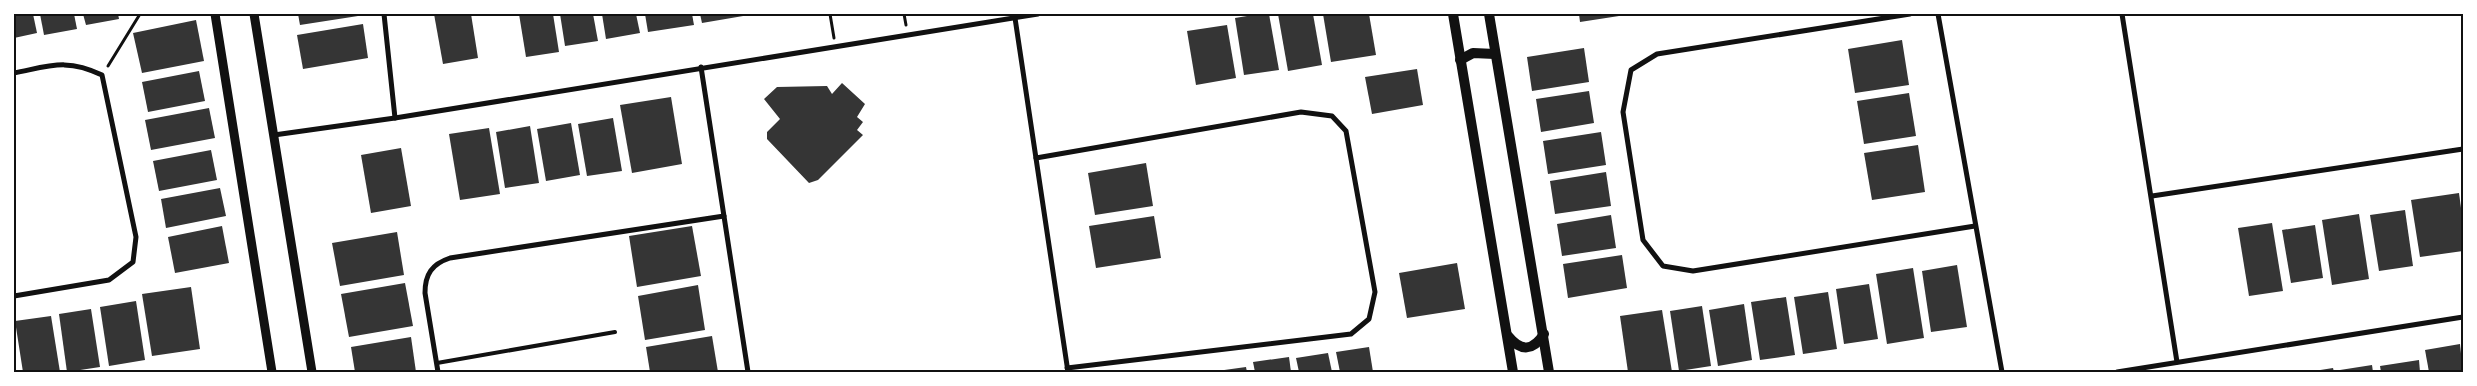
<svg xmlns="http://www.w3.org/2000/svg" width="2477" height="386" font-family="Mulish,sans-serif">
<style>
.building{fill:#353535}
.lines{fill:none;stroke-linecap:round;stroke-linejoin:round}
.path{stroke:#111;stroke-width:3}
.service{stroke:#111;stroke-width:4}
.minor{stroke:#111;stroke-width:5}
.tertiary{stroke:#111;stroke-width:9}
.secondary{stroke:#111;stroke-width:10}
.neatline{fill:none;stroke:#111;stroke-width:2}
</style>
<rect width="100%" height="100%" fill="#fff"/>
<g class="building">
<polygon points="14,14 33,14 37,33 14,38"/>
<polygon points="40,14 74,14 77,29 44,35"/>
<polygon points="83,14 118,14 119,19 86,25"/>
<polygon points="298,14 357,14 358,16 300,25"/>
<polygon points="434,14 471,14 478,58 443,64"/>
<polygon points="519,14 553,14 559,52 526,57"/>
<polygon points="560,14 593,14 598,41 565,46"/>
<polygon points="602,14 636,14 640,33 606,39"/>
<polygon points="645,14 692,14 694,25 648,32"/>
<polygon points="700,14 749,14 749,15 702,23"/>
<polygon points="1259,14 1269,14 1279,70 1244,75 1235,18"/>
<polygon points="1278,14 1313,14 1322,65 1288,71"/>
<polygon points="1323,14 1369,14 1376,55 1331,62"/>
<polygon points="1579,14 1619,14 1619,16 1580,22"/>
<polygon points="196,20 204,61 142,73 133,33"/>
<polygon points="363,24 368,58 303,69 297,35"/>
<polygon points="1227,25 1236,78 1196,85 1187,31"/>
<polygon points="1902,40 1909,85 1855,93 1848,49"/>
<polygon points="1584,48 1589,82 1532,91 1527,57"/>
<polygon points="1417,69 1423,105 1372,114 1365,77"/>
<polygon points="199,71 205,101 148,112 142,82"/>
<polygon points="842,83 865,104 857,117 863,122 857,130 863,135 818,180 809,183 767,139 767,132 780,119 764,99 777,87 827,86 832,94"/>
<polygon points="1589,91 1594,123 1541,132 1536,99"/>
<polygon points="1909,93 1916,136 1864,144 1857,101"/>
<polygon points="671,97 682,164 632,173 620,105"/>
<polygon points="209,108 215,138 151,150 145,120"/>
<polygon points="613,118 622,171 587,176 578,124"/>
<polygon points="571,123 580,175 546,181 537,129"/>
<polygon points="530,126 539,183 505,188 496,132"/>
<polygon points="489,128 500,194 460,200 449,134"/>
<polygon points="1601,132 1606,165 1548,174 1543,141"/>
<polygon points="1918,145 1925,192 1872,200 1864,153"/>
<polygon points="401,148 411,206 371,213 361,155"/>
<polygon points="211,150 217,180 159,191 153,161"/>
<polygon points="1146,163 1153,206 1095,215 1088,173"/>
<polygon points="1606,172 1611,206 1555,214 1550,181"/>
<polygon points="220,188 226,216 166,228 161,199"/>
<polygon points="2459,193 2463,223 2463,251 2420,257 2411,200"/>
<polygon points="2405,210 2413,266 2379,271 2370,215"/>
<polygon points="2359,214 2369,279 2332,285 2322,220"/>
<polygon points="1611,215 1616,248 1562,256 1557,224"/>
<polygon points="1154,216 1161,258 1096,268 1089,226"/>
<polygon points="2272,223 2283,291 2249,296 2238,228"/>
<polygon points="2315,225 2323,278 2291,283 2282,230"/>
<polygon points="222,226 229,263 175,273 168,237"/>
<polygon points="692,226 701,276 637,287 629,236"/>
<polygon points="397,232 404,275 340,286 332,243"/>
<polygon points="1622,255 1627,288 1568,298 1563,264"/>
<polygon points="1457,263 1465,309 1407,318 1399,273"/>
<polygon points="1957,265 1967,327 1931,332 1922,271"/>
<polygon points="1913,268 1924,338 1887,344 1876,274"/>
<polygon points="405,283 413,326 349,337 341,294"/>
<polygon points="1869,284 1878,339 1844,344 1836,289"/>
<polygon points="698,285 705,330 645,340 638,296"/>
<polygon points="191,287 200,349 152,356 142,294"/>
<polygon points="1828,292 1837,349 1803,354 1794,297"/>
<polygon points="1786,297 1795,355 1760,360 1751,302"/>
<polygon points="136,301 145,360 109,366 100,307"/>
<polygon points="1744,304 1752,360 1718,366 1709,310"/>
<polygon points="1702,306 1711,366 1679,371 1670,311"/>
<polygon points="91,309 100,367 67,372 59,314"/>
<polygon points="1662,310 1672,372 1628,372 1620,316"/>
<polygon points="51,316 60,372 23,372 15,321"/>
<polygon points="712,336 718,372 650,372 646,347"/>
<polygon points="411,337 416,372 355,372 351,347"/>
<polygon points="2460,344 2463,372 2429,372 2425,350"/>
<polygon points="1369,347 1373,372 1340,372 1336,352"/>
<polygon points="1328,353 1332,372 1299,372 1296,358"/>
<polygon points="1289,357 1291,372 1255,372 1253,362"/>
<polygon points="2419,360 2420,372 2381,372 2380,366"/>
<polygon points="2372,365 2373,372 2341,372 2340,370"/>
<polygon points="1246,367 1247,372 1217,372 1217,371"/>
<polygon points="2333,368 2334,372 2314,372 2314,371"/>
</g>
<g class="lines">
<g class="path">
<polyline points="830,14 834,38"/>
<polyline points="904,14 906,25"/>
<polyline points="108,66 140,14"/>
</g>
<polyline class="service" points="437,363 615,332"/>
<g class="minor">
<polyline points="384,14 395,118"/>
<polyline points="1910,14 1657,54 1631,70 1623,112 1643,240 1663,266 1693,271 1975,226"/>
<polyline points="1938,14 2002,372"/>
<polyline points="2122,14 2177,362"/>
<polyline points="1015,18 1068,372"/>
<polyline points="701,67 748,372"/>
<path d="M14 73C50 66 67 58 102 75L136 237 133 262 109 280 14 296"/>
<polyline points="274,135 395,118 1038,14"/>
<polyline points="1036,158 1301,112 1332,116 1346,131 1375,292 1369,319 1351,334 1067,368"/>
<polyline points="2152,196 2463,149"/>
<path d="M438 372 425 293C425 274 432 264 450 258L724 216"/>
<polyline points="2117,372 2463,317"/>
</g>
<g class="tertiary">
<polyline points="215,14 272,372"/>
<polyline points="254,14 312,372"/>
</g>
<g class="secondary">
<polyline points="1453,14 1513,372"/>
<polyline points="1489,14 1549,372"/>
<polyline points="1460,60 1473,53 1495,54"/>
<path d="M1508 336C1521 352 1533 351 1544 334"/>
</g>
</g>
<rect width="2477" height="386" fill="none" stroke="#ffffff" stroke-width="30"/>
<rect x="15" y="15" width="2447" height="356" class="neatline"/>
</svg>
